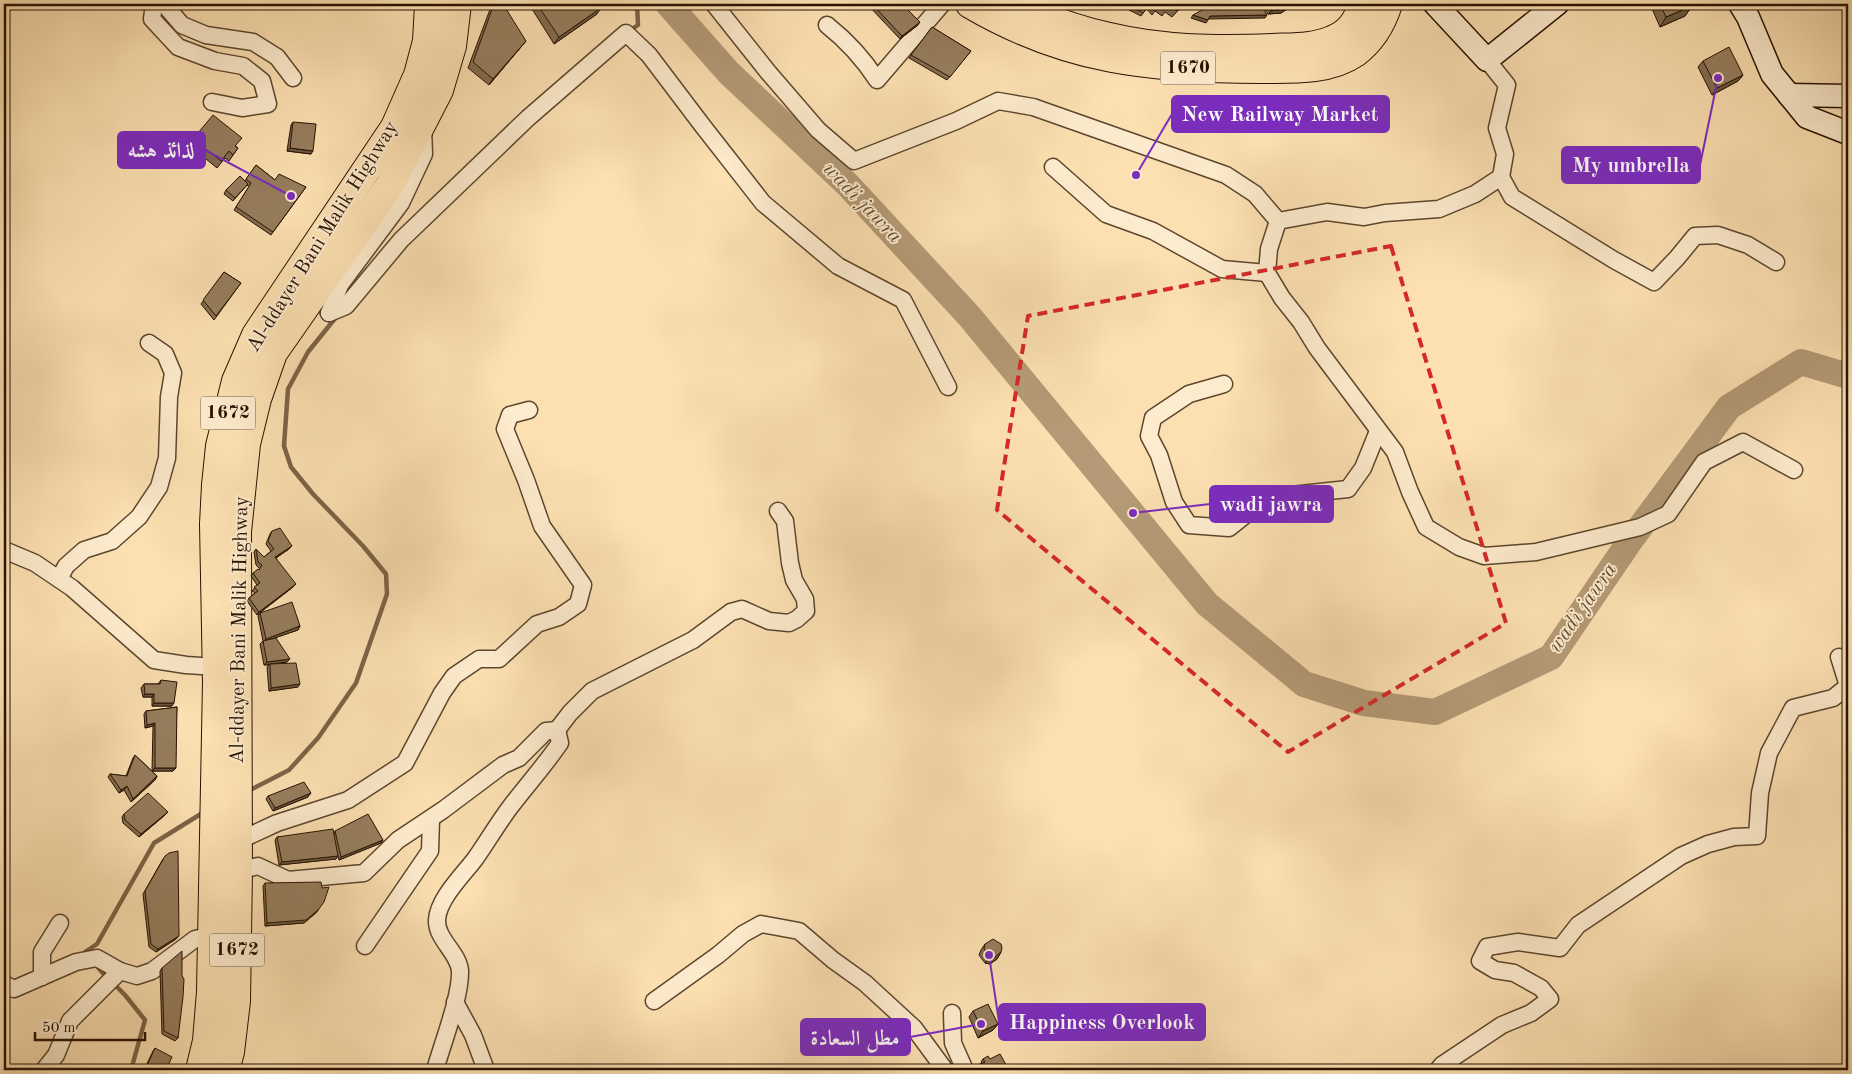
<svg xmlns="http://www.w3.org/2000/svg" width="1852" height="1074" font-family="'Old Standard TT',Amiri,serif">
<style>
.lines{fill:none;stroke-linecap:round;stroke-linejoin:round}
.stream{stroke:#7c6447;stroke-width:4.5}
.river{stroke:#b49a76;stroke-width:26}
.street-casing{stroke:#5c462d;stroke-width:19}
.secondary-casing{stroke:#271201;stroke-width:25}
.highway-casing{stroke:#271201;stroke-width:30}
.street{stroke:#fdebcd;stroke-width:16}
.secondary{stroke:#fdebcd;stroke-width:22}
.highway{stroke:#fce0b2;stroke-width:28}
.wall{fill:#816c50;stroke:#271201}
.shaded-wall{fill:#695841;stroke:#271201}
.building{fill:#967d5d;stroke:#271201}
.marked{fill:none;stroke:#d62828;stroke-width:4;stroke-dasharray:10 6;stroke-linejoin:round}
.labels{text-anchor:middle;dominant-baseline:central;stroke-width:4;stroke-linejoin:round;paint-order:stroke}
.shield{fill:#fdebcd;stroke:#67533e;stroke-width:1}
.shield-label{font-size:19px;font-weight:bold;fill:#271201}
.street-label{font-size:20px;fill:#271201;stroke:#fdebcd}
.water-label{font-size:21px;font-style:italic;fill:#664f36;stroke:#fdebcd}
.leader{fill:none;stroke:#7b2cbf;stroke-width:2}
.callout-dot{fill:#7b2cbf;stroke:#fdebcd;stroke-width:2}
.callout{fill:#7b2cbf;stroke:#7b2cbf;stroke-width:2}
.callout-label{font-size:21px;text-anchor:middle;font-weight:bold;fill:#fff}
</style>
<rect width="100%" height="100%" fill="#fce0b2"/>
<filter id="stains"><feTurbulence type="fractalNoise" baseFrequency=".004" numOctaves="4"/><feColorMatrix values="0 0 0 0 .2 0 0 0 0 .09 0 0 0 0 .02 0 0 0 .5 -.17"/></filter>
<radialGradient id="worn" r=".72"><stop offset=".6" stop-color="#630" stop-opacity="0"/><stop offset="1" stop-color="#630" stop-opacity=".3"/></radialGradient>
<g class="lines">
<g class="stream">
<polyline points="629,31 638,25 637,4"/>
<polyline points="250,790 289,770 318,738 356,683 387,594 386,574 363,546 313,494 291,467 284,446 288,389 308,352 337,316"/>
<polyline points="87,955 85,952 97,944 154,843 204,812"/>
<polyline points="96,965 107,978"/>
<polyline points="113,983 125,995 145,1020 131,1070"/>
</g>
<polyline class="river" points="668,4 728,72 848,185 970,317 1207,604 1304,684 1364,703 1435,712 1551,657 1630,541 1729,407 1801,362 1848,376"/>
<g class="street-casing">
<g id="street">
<polyline points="154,4 152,19 178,47 215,61 243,66 262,81 268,104 242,108 212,102"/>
<polyline points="164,4 182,25 206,35 253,42 277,57 293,78"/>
<polyline points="714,4 768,72 818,130 854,161 956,121 998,101 1033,107 1226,175 1255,194 1278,221"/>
<path d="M827 25C847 41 863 58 877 80L942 4"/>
<polyline points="1053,167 1106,214 1153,231 1222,269 1267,273"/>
<polyline points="1501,177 1512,197 1614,260 1654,282 1677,258 1695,236 1718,235 1748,245 1776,262"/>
<polyline points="1278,221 1269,249 1267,273 1282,298 1301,322 1317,348 1395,452 1410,492 1426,527 1459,547 1484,556 1536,552 1640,527 1668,514 1704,462 1743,442 1794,470"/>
<polyline points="1278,221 1327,212 1364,217 1385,213 1439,209 1475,194 1501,177 1505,154 1497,128 1507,85 1487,60"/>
<polyline points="329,313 346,306 401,240 528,118 626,33 649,55 702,125 763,203 838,266 903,300 948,387"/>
<polyline points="329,313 340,285 401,203 424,154 423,128"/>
<polyline points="1224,384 1189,394 1153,418 1149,436 1159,455 1174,502 1189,525 1229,528 1254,508 1282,496 1348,489 1363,468 1378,431"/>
<polyline points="4,550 35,563 72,588 154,660 186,665 217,667"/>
<polyline points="59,579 66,566 84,550 112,541 139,517 159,487 167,458 169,397 173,373 165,354 149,343"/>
<polyline points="557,730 570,713 592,691 693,640 731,612 742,609 769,621 789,623 797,619 806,611 805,599 794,580 790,563 785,521 778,511"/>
<polyline points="238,841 277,823 348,800 405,763 442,693 454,676 479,659 499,659 537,624 559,617 578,604 583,585 542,526 526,480 505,429 510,415 529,410"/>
<path d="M238 871 258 866 288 880 364 873 398 840 443 810 503 765 519 758 546 731 557 730 560 743C545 765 527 785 511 806 498 823 487 842 475 859 463 875 438 899 437 920 436 939 459 953 460 971 461 996 442 1045 435 1070"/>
<polyline points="365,946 430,851 431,819"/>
<polyline points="42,977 42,952 60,923"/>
<polyline points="4,984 14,989 76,962 97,958 120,971"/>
<polyline points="654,1001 718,955 743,934 761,924 799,931 833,960 865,983 914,1028 945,1070"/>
<polyline points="455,1002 473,1035 486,1070"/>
<polyline points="952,1013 953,1043 965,1070"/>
<polyline points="44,1070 56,1055 70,1021 120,971 137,976 152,971 195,939 213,935"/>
<polyline points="1438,1070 1442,1065 1502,1025 1531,1013 1550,999 1541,988 1514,973 1495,970 1480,961 1487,947 1518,942 1560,948 1578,925 1681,856 1708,844 1734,837 1757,836 1760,793 1769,753 1793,708 1833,698 1848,686 1839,657"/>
</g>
</g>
<g class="secondary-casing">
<g id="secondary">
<polyline points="1435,4 1487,60 1557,4"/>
<polyline points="1740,4 1748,17 1772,74 1807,117 1848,133"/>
<polyline points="1789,95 1848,96"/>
</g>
</g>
<g class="highway-casing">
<g id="highway">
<path d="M970 4C1067 61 1152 69 1262 69 1292 69 1329 71 1355 53 1371 41 1382 23 1388 4"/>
<path d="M1016 4C1046 19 1077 30 1109 37 1163 50 1218 50 1272 48 1293 47 1313 48 1332 40 1350 33 1357 21 1363 4"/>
<polyline points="200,1070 207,1041 211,992 217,682 214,524 216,485 220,446 236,381 256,335 395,127 418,75 427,41 429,4"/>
<polyline points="225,1070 230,1052 236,1001 238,871 237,532 246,444 257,399 273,353 390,185 439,90 452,46 457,4"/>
</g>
</g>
<use href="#street" class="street"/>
<use href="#secondary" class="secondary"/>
<use href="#highway" class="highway"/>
</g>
<g class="wall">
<polygon points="492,4 503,4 521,47 489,85 468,68"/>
<polygon points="529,4 599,4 597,14 554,44"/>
<polygon points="867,4 902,4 918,25 900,39"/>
<polygon points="1121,4 1150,4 1141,16 1125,8"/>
<polygon points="1151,4 1184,4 1172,17 1165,12 1162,16 1155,11 1152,15 1147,9"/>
<polygon points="1261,4 1295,4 1281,13 1268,14"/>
<polygon points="1650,4 1691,4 1692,6 1685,16 1660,27"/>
<polygon points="932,27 971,51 947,80 909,58"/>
<polygon points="1703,61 1743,75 1738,81 1712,95 1698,67"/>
<polygon points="293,122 311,154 287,151 291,125"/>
<polygon points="193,139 236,146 238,148 229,161 225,158 217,168 189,145"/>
<polygon points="256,165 275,180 306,187 271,235 234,210 249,187 247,185 233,201 224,194 226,190 245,181"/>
<polygon points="224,272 241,283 214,320 201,304"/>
<polygon points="272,531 292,546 289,549 276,558 293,587 257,615 247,601 249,598 255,593 252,591 257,585 251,576 253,573 259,570 260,569 256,565 254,552 256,549 264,557 271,551 266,544 270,534"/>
<polygon points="260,613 300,626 298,630 271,639 290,659 287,662 273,664 298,687 269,691 267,667 269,665 264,665 260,644 263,641 258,616"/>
<polygon points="161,680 172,706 152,706 152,697 143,697 141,688 144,684 158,684"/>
<polygon points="177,707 173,771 152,771 153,726 145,728 144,714 146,711"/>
<polygon points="135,755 157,776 155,780 131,802 124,790 119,793 108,777 110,774 126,776 133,758"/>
<polygon points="268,796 308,797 273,811 266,799"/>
<polygon points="168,812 165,815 139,837 123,823 122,817 124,814"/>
<polygon points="335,831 383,840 381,843 339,860 338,856 336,859 279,865 275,840 277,837 334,834"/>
<polygon points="163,859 176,939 156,952 149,947 143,894"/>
<polygon points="265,883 317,912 304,923 265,926 263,886"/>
<polygon points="985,944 1001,952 997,959 990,964 985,963 979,955 981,950"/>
<polygon points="162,968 182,976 178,1038 175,1041 162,1034 160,971"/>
<polygon points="973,1011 998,1024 993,1030 978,1038 969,1017"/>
<polygon points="155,1048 166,1070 144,1070 153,1051"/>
<polygon points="983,1059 1009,1070 972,1070 974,1067 982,1063 981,1062"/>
</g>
<g class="shaded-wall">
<polygon points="1293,4 1295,4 1281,13 1268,14 1271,11"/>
<polygon points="1302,4 1307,4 1299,7"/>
<polygon points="1692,6 1685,16 1660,27 1666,17"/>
<polygon points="601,8 597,14 554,44 559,37"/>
<polygon points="1193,15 1208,20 1206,23 1191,18"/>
<polygon points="1267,15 1265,18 1208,19 1210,16"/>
<polygon points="920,22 918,25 900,39 902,36"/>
<polygon points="526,41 521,47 489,85 493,79"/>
<polygon points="1743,75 1738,81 1712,95 1717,88"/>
<polygon points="290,148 313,151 311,154 287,151"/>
<polygon points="292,546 289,549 273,560 275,557"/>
<polygon points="296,584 293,587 257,615 259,612"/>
<polygon points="300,626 298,630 263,642 266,639"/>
<polygon points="290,659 287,662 264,665 267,662"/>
<polygon points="300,684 298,687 269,691 271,688"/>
<polygon points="145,694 154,694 152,697 143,697"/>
<polygon points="154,703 174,703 172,706 152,706"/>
<polygon points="155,723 153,726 145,728 147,725"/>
<polygon points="155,768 176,768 173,771 152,771"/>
<polygon points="157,776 155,780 131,802 133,799"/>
<polygon points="127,786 124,790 119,793 121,790"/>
<polygon points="311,793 308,797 273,811 275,808"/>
<polygon points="168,812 165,815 139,837 141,834"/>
<polygon points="383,840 381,843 339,860 341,857"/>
<polygon points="338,856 336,859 279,865 282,862"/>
<polygon points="319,909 317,912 304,923 265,926 267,923"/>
<polygon points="179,936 176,939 156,952 158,949"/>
<polygon points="1001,952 997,959 990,964 985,963 989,957"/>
<polygon points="998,1024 993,1030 978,1038 983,1031"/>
</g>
<g class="building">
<polygon points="494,4 503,4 526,41 493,79 473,62"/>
<polygon points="537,4 599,4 601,8 559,37"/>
<polygon points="872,4 902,4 920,22 902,36"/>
<polygon points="1126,4 1150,4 1143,13"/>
<polygon points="1152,4 1183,4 1177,11 1170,6 1166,10 1160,5 1156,8"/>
<polygon points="1213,4 1225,4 1227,5 1232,4 1260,4 1267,15 1210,16 1208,20 1193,15"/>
<polygon points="1266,4 1293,4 1283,10 1271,11"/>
<polygon points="1660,4 1691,4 1692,6 1666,17"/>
<polygon points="932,27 971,51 950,77 911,55"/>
<polygon points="1729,47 1743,75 1717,88 1703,61"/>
<polygon points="213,115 242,138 235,146 238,148 233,155 229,151 221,161 193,139"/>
<polygon points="293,122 316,124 313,151 290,148"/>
<polygon points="256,165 275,180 279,174 306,187 273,232 236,207 251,183 246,179"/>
<polygon points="240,176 248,184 235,198 226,190"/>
<polygon points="224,272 241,283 216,316 203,300"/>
<polygon points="280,528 292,546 275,557 296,584 259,612 249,598 258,591 254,587 260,583 253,573 258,569 259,570 262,565 258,562 256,549 264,557 274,549 268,541 272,531"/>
<polygon points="292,602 300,626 266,639 260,613"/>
<polygon points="276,638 290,659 267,662 263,641"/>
<polygon points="296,663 300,684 271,688 270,664"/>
<polygon points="161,680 177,682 174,703 154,703 154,694 145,694 144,684 160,684"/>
<polygon points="177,707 176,768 155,768 155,723 147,725 146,711"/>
<polygon points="135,755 157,776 133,799 127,786 121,790 110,774 127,776"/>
<polygon points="304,782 311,793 275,808 268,796"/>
<polygon points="148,793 168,812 141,834 125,820 124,814"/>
<polygon points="368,814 383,840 341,857 335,831"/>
<polygon points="333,829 338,856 282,862 277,837"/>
<polygon points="178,851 179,936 158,949 151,944 145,891 165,856 169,853"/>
<polygon points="321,882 322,888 329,887 324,902 319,909 306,920 267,923 265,883"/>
<polygon points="993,939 1001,944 1002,948 1001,952 994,958 989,957 984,949 985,944"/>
<polygon points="182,951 182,976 184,979 183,997 178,1038 164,1031 162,968"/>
<polygon points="988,1004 998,1024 983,1031 973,1011"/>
<polygon points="155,1048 172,1057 166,1070 145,1070"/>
<polygon points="1000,1054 1009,1070 975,1070 974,1067 985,1062 983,1059 988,1056 990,1059"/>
</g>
<path class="marked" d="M1391 246 1506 623 1288 752 997 510 1028 316Z"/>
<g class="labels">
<g class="shield">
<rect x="1160.5" y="51.5" width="55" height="33" rx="4"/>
<rect x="200.5" y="396.5" width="55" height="33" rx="4"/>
<rect x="209.5" y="933.5" width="55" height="33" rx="4"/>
</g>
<g class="shield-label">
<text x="1188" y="68">1670</text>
<text x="228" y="413">1672</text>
<text x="237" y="950">1672</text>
</g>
<g class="street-label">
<text transform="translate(323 237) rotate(-58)">Al-ddayer Bani Malik Highway</text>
<text transform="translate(240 630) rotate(-89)">Al-ddayer Bani Malik Highway</text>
</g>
<g class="water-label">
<text transform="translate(862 203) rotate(46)">wadi jawra</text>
<text transform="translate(1583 608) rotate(-55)">wadi jawra</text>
</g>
</g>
<path class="leader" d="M1136 175L1172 114M291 196L205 150M1718 78L1700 165M1133 513L1210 504M989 955L999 1022M981 1024L910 1037"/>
<g class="callout-dot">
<circle cx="1136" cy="175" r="5"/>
<circle cx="291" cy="196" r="5"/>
<circle cx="1718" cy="78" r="5"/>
<circle cx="1133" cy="513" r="5"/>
<circle cx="989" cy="955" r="5"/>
<circle cx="981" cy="1024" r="5"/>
</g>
<g class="callout">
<rect x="1172" y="96" width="217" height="36" rx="5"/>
<rect x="118" y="132" width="87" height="36" rx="5"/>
<rect x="1562" y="147" width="138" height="36" rx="5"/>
<rect x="1210" y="486" width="123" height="36" rx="5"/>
<rect x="999" y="1004" width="206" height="36" rx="5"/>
<rect x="801" y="1019" width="109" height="36" rx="5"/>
</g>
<g class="callout-label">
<text x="1280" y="121">New Railway Market</text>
<text x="161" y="157">لذائذ هشه</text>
<text x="1631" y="172">My umbrella</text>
<text x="1271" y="511">wadi jawra</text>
<text x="1102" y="1029">Happiness Overlook</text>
<text x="855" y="1045">مطل السعادة</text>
</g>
<rect width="1852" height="1074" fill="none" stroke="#fce0b2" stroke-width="20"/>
<rect x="5" y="5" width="1842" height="1064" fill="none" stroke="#271201" stroke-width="2.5"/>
<rect x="10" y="10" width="1832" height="1054" fill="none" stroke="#271201"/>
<path d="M35 1032v8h110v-8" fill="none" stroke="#271201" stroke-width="2.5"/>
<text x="42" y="1032" font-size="15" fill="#271201" stroke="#fdebcd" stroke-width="4" paint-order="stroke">50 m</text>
<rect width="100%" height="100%" filter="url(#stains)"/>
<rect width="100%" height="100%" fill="url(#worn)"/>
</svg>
